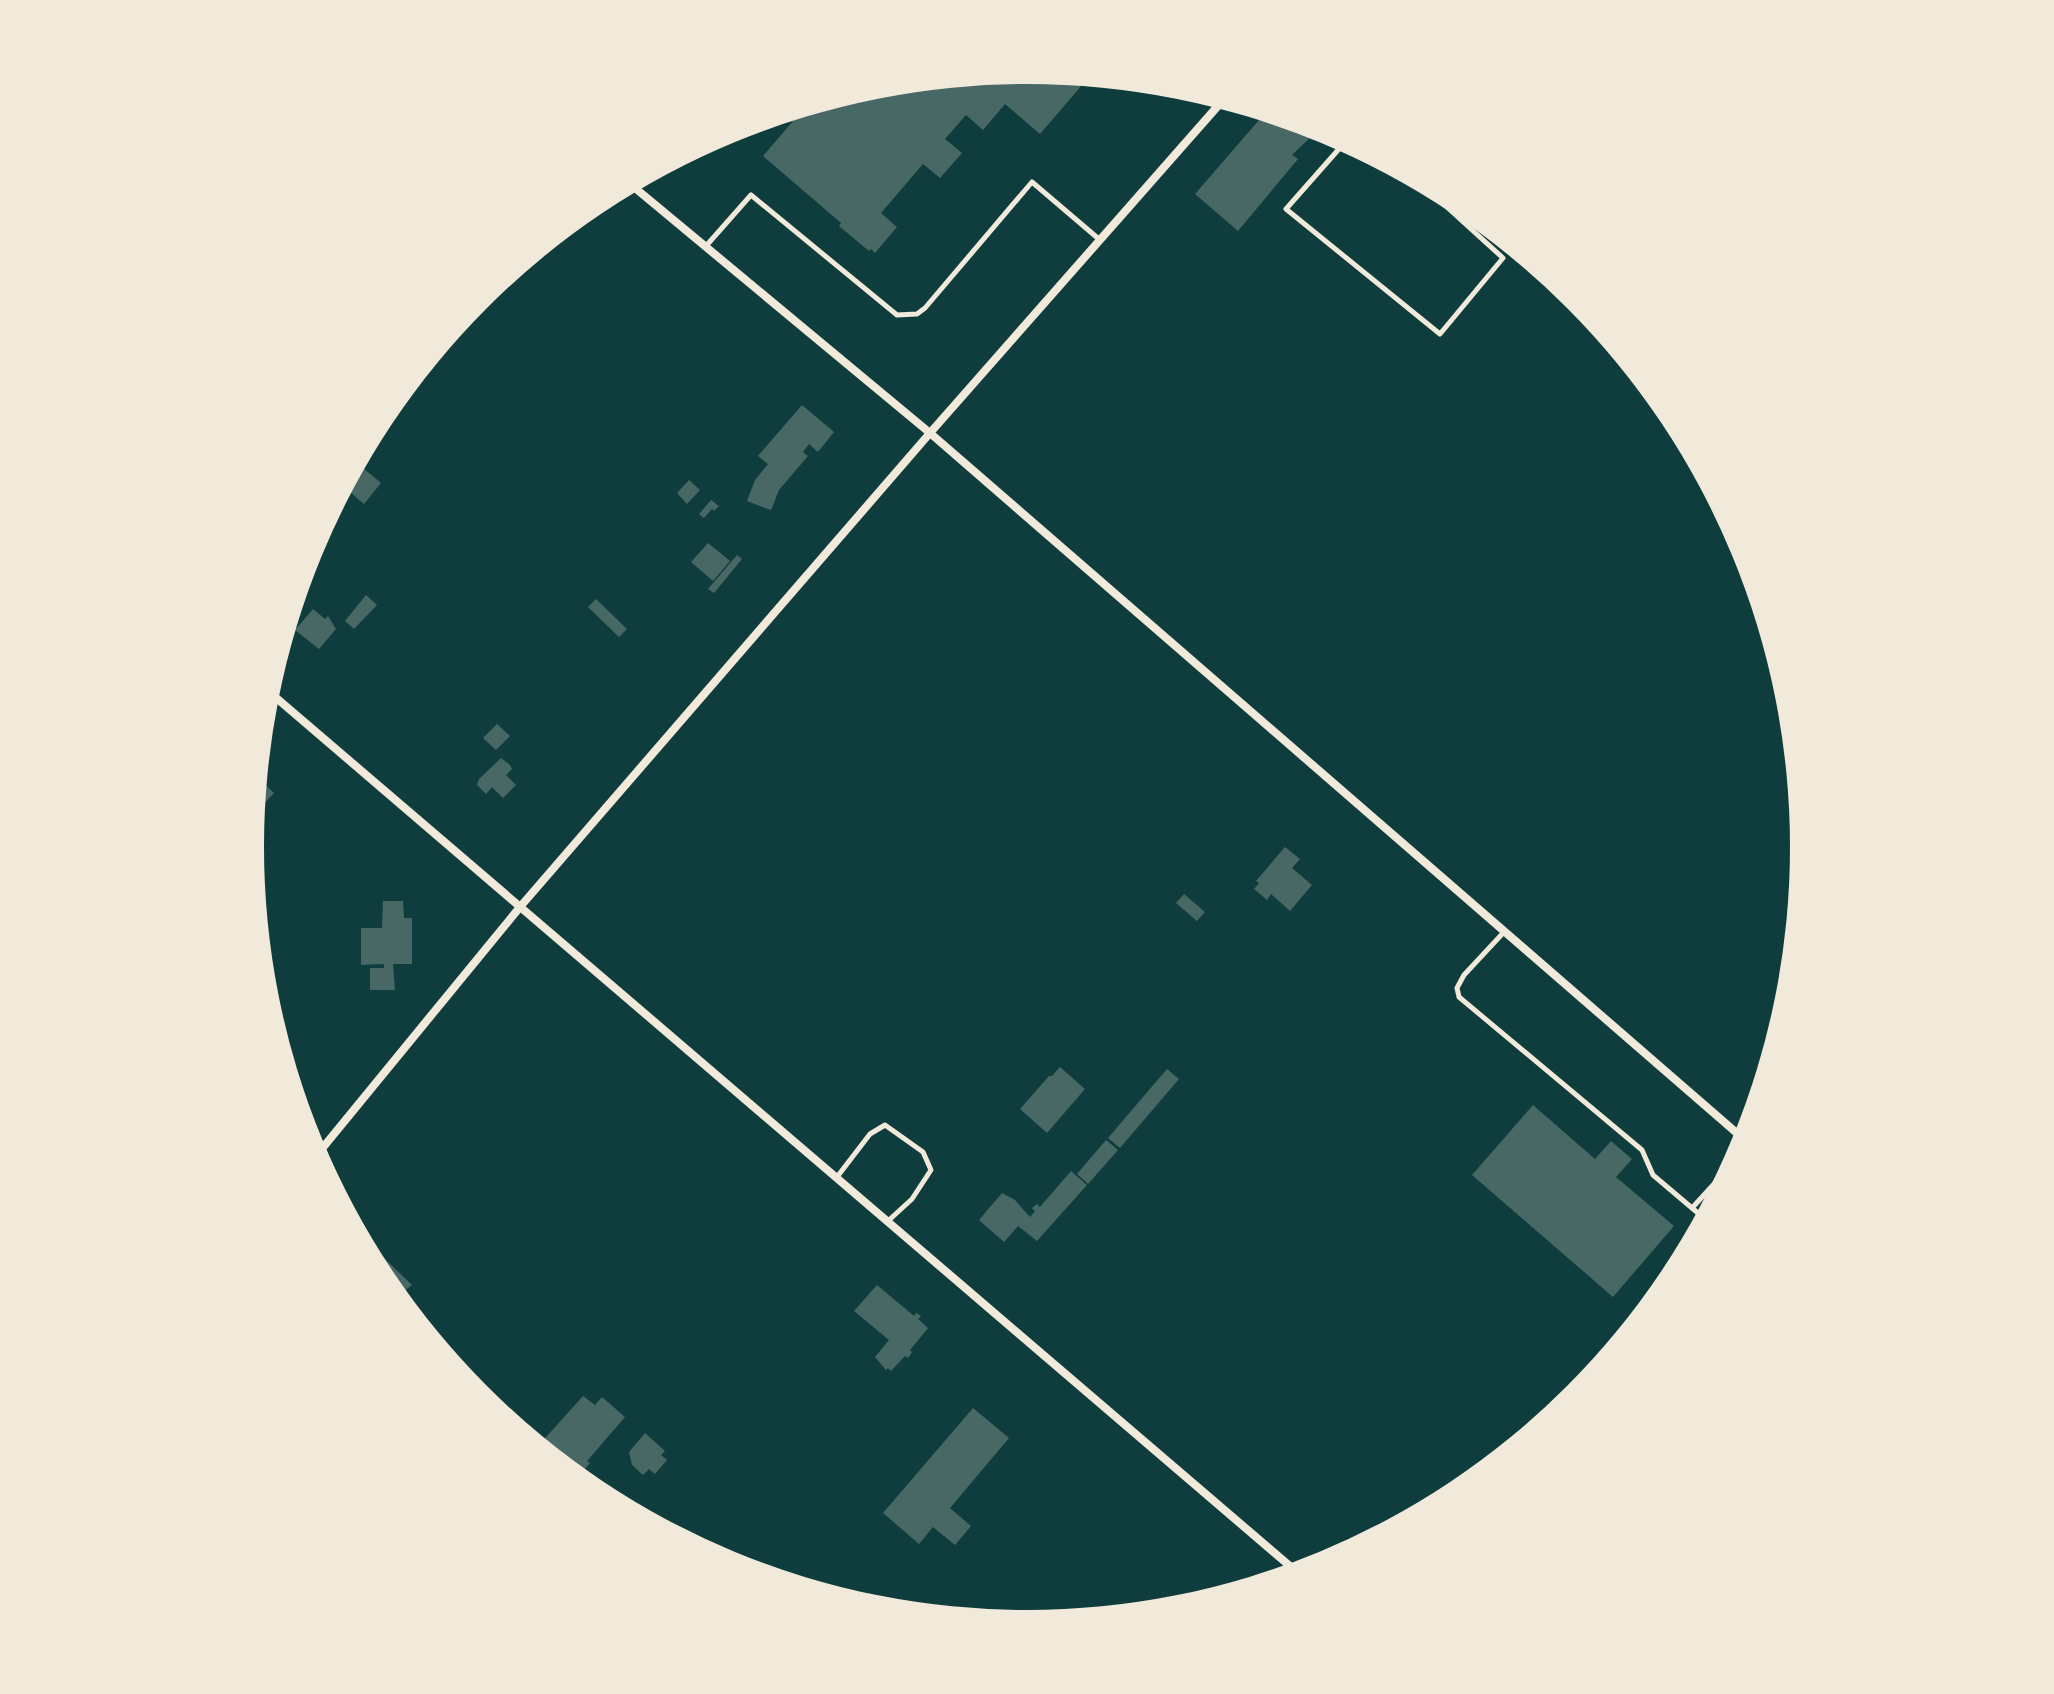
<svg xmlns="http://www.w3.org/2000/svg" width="2054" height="1694" font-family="'Work Sans',sans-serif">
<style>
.building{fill:#486865}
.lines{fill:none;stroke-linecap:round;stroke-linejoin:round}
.service{stroke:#f1e9da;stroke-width:5}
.minor{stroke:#f1e9da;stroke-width:8}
</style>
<rect width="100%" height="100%" fill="#0f3d3e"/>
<g class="building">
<polygon points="1027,70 1036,71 1045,78 1050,72 1089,77 1040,134 1005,104 983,130 966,115 945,139 962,153 940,178 923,164 881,213 897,227 875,253 871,249 869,251 839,226 841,223 763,156 806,106 876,85"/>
<polygon points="1266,112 1317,127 1313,131 1315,133 1292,155 1298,159 1238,231 1195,194"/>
<polygon points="802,405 834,432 818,452 809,444 803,452 808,456 779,490 771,510 747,501 755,480 768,464 758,456"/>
<polygon points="356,462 381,483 364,504 343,486"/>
<polygon points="689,480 700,490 687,504 677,493"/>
<polygon points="711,500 719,506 714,511 712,509 704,518 699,514"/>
<polygon points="708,543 730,561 713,581 691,562"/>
<polygon points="737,555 742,559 714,593 708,589"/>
<polygon points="366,595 377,605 354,629 345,621"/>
<polygon points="596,599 627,629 619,637 588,607"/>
<polygon points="313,609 325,619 328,616 336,629 319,649 295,630"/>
<polygon points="497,724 510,736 496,750 483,738"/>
<polygon points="501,758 510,765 512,769 506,775 516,785 503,798 492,787 486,794 477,785 479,779"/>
<polygon points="257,777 274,793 256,812 254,810"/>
<polygon points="1285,847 1300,859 1292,868 1312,885 1290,911 1271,894 1267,900 1254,889 1259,883 1256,881"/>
<polygon points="1184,894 1205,912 1197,921 1176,903"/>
<polygon points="383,901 403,901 404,918 412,918 412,964 393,964 395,990 370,990 370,968 384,968 384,964 361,965 361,928 382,928"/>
<polygon points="1060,1067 1085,1089 1047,1133 1020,1109 1049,1076 1052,1076"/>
<polygon points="1167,1069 1179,1079 1120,1148 1108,1138"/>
<polygon points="1533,1105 1595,1159 1611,1141 1632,1159 1616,1177 1674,1226 1613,1297 1472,1175"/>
<polygon points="1106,1140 1118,1150 1088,1184 1077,1174"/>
<polygon points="1071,1171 1087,1185 1037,1241 1018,1226 1004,1242 979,1220 1002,1193 1015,1200 1030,1217 1035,1211 1032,1208 1037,1204 1040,1207"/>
<polygon points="383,1257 412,1285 403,1292 406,1294 399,1301 374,1266"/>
<polygon points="877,1285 914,1316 916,1313 921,1316 918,1319 928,1328 910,1350 912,1352 908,1358 905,1356 891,1371 888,1368 886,1370 875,1357 889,1340 854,1311"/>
<polygon points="583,1396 595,1405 602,1397 625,1417 587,1461 590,1463 577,1478 538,1446"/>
<polygon points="973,1408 1009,1438 950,1508 971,1526 955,1545 933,1527 919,1544 883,1513"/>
<polygon points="645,1433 665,1451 661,1455 667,1460 655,1474 649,1469 643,1475 632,1465 629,1452"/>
</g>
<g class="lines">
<g class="service">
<polyline points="1346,141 1286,209 1440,334 1503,258 1415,178"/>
<polyline points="706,246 751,195 897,315 917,314 925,308 1032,182 1100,240"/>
<polyline points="1504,932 1464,975 1457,988 1459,997 1642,1150 1653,1175 1705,1219"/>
<polyline points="837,1177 870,1134 885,1125 923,1152 931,1170 912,1199 888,1221"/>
<polyline points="1692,1208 1737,1159"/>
</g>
<g class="minor">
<polyline points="629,183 930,433 1746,1141"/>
<polyline points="267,690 1298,1573"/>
<polyline points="316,1156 520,907 930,433 1224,99"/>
</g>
</g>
<path d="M0 0H2054V1694H0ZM264 847a763 763 0 1 1 1526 0a763 763 0 1 1-1526 0Z" fill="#f1e9da" fill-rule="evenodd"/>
</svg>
